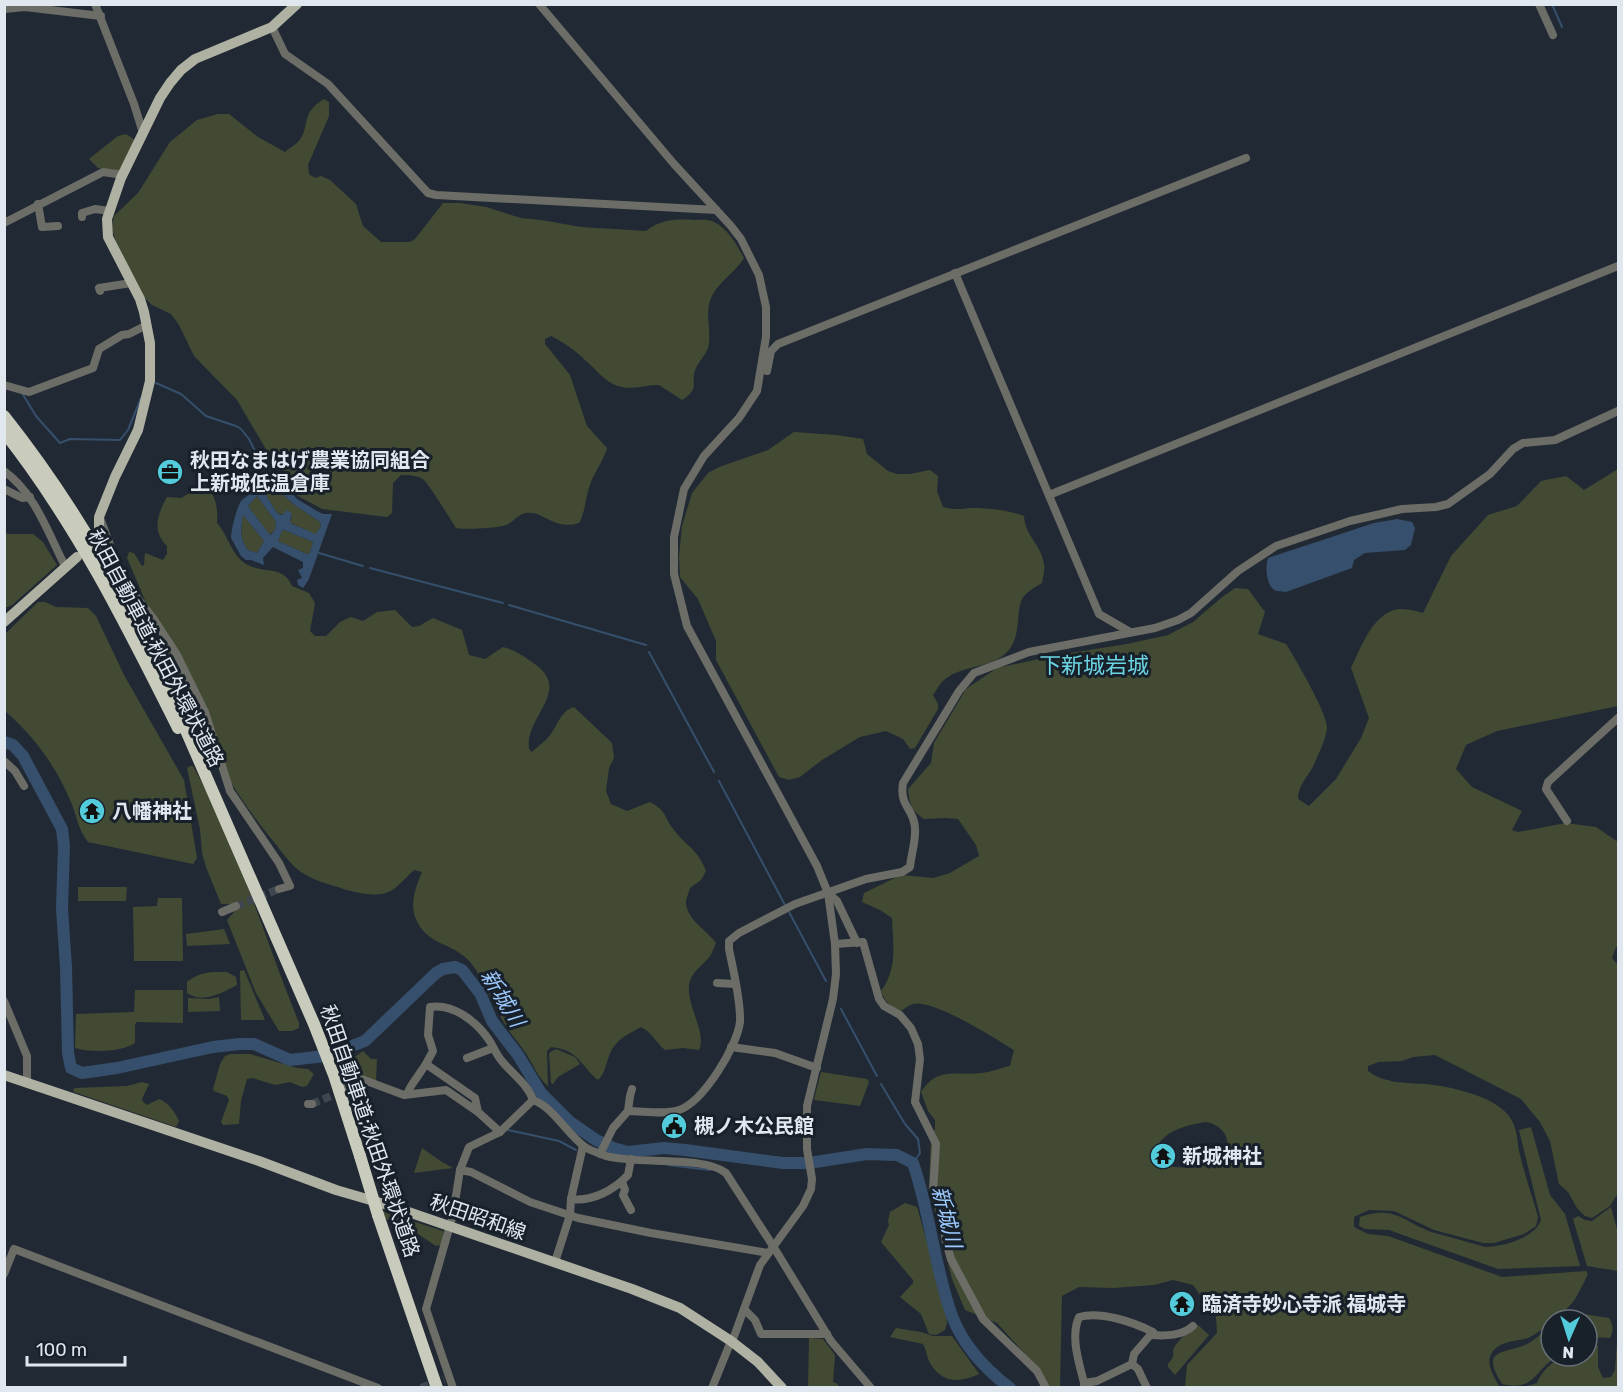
<svg xmlns="http://www.w3.org/2000/svg" width="1623" height="1392" font-family="Rubik,'Noto Sans JP',sans-serif">
<style>
.green{fill:#434a33;fill-rule:evenodd}
.water{fill:#364f6c;fill-rule:evenodd}
.lines{fill:none;stroke-linecap:round;stroke-linejoin:round}
.stream{stroke:#364f6c;stroke-width:2}
.river{stroke:#364f6c;stroke-width:12}
.minor-tunnel{stroke:#3e4650;stroke-width:8;stroke-dasharray:8 4;stroke-linecap:butt}
.minor{stroke:#6c6d66;stroke-width:8}
.major{stroke:#afb1a3;stroke-width:10}
.highway{stroke:#c9ccbc;stroke-width:12}
.highway-bridge{stroke:#c9ccbc;stroke-width:12}
.labels{text-anchor:middle;dominant-baseline:central;stroke-width:6;stroke-linejoin:round;paint-order:stroke}
.poi-label{font-size:20px;font-weight:bold;fill:#e1e7ee;stroke:#18202a;text-anchor:start}
.street-label{font-size:20px;fill:#e1e7ee;stroke:#18202a}
.water-label{font-size:21px;font-style:italic;fill:#9dcafe;stroke:#18202a}
.quarter-label{font-size:22px;fill:#6ad4e3;stroke:#18202a}
</style>
<rect width="100%" height="100%" fill="#212a34"/>
<g class="green">
<path d="M324 99 329 102V116L308 165 309 174 315 178 321 176 330 180 356 204 363 226 381 242H410L415 239 443 203H460L486 207 521 218 541 220 581 227 646 231C661 219 676 219 695 220 701 220 708 219 714 222 728 229 737 245 744 258 735 273 715 284 710 301 705 316 712 333 708 348 705 356 699 361 696 368 689 383 702 387 682 400L659 385C647 384 635 390 622 387 606 384 597 370 585 360 575 350 563 342 551 336L545 339V344L570 375 587 426 607 448C603 462 594 472 590 485 585 497 586 511 579 523 554 531 543 510 526 513 519 514 513 522 506 525 499 528 462 530 456 528 453 523 428 483 424 480 417 475 409 475 401 475L393 483 392 513 387 517 322 509 298 496 283 478 237 400 194 356 179 325 171 314 152 305 143 296 115 239 112 228 114 216 138 193 170 142 197 120 218 114H229L258 137 285 152C288 149 293 146 297 143 312 128 298 115 324 99Z"/>
<polygon points="126,134 135,140 121,171 98,168 89,159 118,136"/>
<path d="M794 432 836 435 863 439 867 454 888 471 897 474H910L930 470 938 476 937 491 943 507C953 510 960 509 971 508 987 508 1009 510 1024 516 1025 536 1041 544 1044 564 1045 570 1043 577 1042 583 1035 587 1028 591 1023 597 1015 610 1022 636 1008 651 991 670 958 664 941 683 938 687 936 691 933 695L938 704V709L915 748 910 749 903 739 886 731 860 737 822 760 800 777 789 780 779 777 716 660V641L698 599 680 577 679 557 682 526 692 493 708 473 719 467 768 450Z"/>
<path d="M1618 469V706L1497 731 1466 745 1456 769 1472 787 1522 811 1512 830 1518 832 1566 823 1596 827 1618 842V947H1616L1612 958 1618 965V1193L1610 1206 1592 1218 1585 1216 1577 1208 1568 1192 1559 1184 1550 1141 1540 1122 1521 1099 1435 1055 1413 1057 1402 1061 1379 1062 1368 1066V1071C1383 1083 1406 1083 1425 1084 1449 1086 1494 1096 1509 1116 1517 1127 1517 1138 1519 1151 1524 1173 1532 1195 1538 1217L1536 1226 1524 1234 1494 1243H1483L1434 1230 1394 1211 1369 1210 1354 1217V1227L1368 1234 1388 1236 1502 1277 1586 1271 1588 1274C1584 1282 1580 1291 1575 1299 1568 1310 1540 1333 1528 1338 1516 1342 1503 1340 1493 1351 1484 1362 1494 1376 1499 1386L1503 1387H1185L1187 1365 1217 1333 1216 1317 1193 1285 1173 1280 1154 1285 1113 1288 1079 1287 1062 1296 1060 1387H1049L1037 1367 997 1323 965 1310 952 1279 929 1187 931 1139 935 1129V1120L928 1111 921 1092C938 1066 955 1076 982 1073 991 1072 1001 1068 1010 1066L1014 1050C996 1039 932 998 913 1004 909 1005 904 1009 901 1011 891 1007 884 1001 881 991 898 968 893 945 892 918L880 910 862 902 864 893 901 875 933 878 950 873 979 856 976 845 958 819 945 818 924 819C912 811 909 804 908 789L931 763 934 743 966 689 997 668 1057 655 1127 644 1168 635 1193 622 1221 598 1235 588 1248 589 1265 612 1258 634 1286 644C1295 658 1327 713 1327 727 1326 739 1320 751 1315 762 1310 775 1298 784 1298 799L1309 806 1336 779 1361 738 1369 718 1351 668C1360 649 1370 622 1389 612 1399 606 1413 610 1423 613L1451 556 1488 515 1517 506 1541 481 1566 476 1584 490ZM1205 1122C1224 1124 1236 1144 1220 1158 1206 1170 1168 1170 1153 1161 1155 1133 1182 1126 1205 1122Z"/>
<path d="M205 484C216 496 218 507 217 523 229 536 231 556 248 565 265 574 283 565 292 586L309 593 315 603 310 631 315 636H326L340 622 351 617 363 621 377 612 395 610 412 627 419 626 433 618 462 630 469 655 485 659 503 647C514 650 522 655 532 662 575 690 524 716 529 749L532 752C538 746 546 741 551 734 558 724 561 711 574 707L612 743 614 758 609 768 606 791 611 804 627 811 650 802C669 813 662 815 674 830 687 847 697 848 706 871L701 880 690 888C689 892 686 898 686 903 687 920 707 930 716 943 714 947 712 953 710 956 702 967 691 971 689 986 687 1007 707 1033 699 1050L683 1048 665 1050C655 1042 653 1033 641 1027 633 1032 622 1036 616 1044 606 1054 608 1071 598 1080 580 1065 579 1050 551 1047L547 1051 548 1086C538 1078 534 1066 527 1055 521 1045 512 1036 506 1026 494 1007 484 978 470 962 453 942 426 946 415 917 410 902 416 886 422 872L414 870C406 877 396 890 386 893 375 897 351 892 341 888 325 883 308 879 296 868 286 859 278 846 269 836 202 754 169 654 127 558L129 552 134 553 142 566 144 565 145 553 163 560 167 554V546C152 531 157 515 167 497L181 498Z"/>
<path d="M271 484 276 486C288 503 303 510 320 522L321 526 316 535 293 524 290 522 292 516 277 513 264 492V489Z"/>
<polygon points="257,496 276,522 275,530 269,535 248,506"/>
<path d="M243 514 264 541 257 553 248 550C239 539 241 528 243 514Z"/>
<polygon points="284,530 313,542 310,553 307,554 278,541 282,531"/>
<polygon points="5,533 8,534 33,534 43,542 57,565 12,605 5,608"/>
<path d="M38 602H45L56 607 88 608 96 616 124 675 184 780 197 858 193 864 88 842C78 830 77 815 70 800 56 766 33 735 5 711V634Z"/>
<path d="M190 766H193C239 848 264 937 299 1023V1028L292 1031H279L256 993 227 920 234 912 230 904H221L206 867 202 853 200 829 187 768Z"/>
<polygon points="78,887 127,887 126,901 78,901"/>
<polygon points="158,898 182,898 183,961 134,961 133,907 157,906"/>
<polygon points="224,929 230,944 187,946 186,934"/>
<polygon points="244,970 265,1020 241,1020 240,971"/>
<path d="M213 972H227L236 977 237 985C222 993 202 1004 187 993V982C196 975 203 973 213 972Z"/>
<path d="M135 990H183V1023L137 1022 135 1024V1043C122 1052 91 1053 75 1048L76 1014 134 1012Z"/>
<polygon points="219,997 220,1011 188,1012 188,998 209,999"/>
<polygon points="556,1049 575,1057 580,1064 558,1077 553,1084 551,1083 549,1053"/>
<polygon points="363,1051 371,1059 377,1059 376,1081 360,1076 352,1059"/>
<polygon points="231,1054 250,1054 297,1068 308,1069 314,1074 307,1086 302,1087 290,1082 275,1085 252,1078 247,1079 241,1101 239,1124 223,1125 221,1122 229,1100 227,1096 214,1091 213,1089 220,1064 225,1056"/>
<polygon points="821,1072 867,1079 869,1082 860,1106 815,1100 814,1099"/>
<path d="M142 1082 149 1084 142 1099 143 1102 147 1105 159 1099C168 1102 175 1112 179 1121L176 1127 74 1092 73 1090 75 1088 127 1086Z"/>
<path d="M1531 1127 1550 1195 1565 1214 1580 1266 1498 1269 1389 1230 1365 1229 1359 1226 1360 1217C1396 1204 1405 1224 1435 1233 1452 1238 1469 1242 1485 1247 1503 1247 1535 1238 1541 1220L1519 1130Z"/>
<polygon points="422,1148 442,1162 453,1168 414,1173"/>
<polygon points="905,1203 917,1207 945,1306 947,1323 945,1330 936,1335 929,1334 921,1314 900,1297 913,1283 913,1280 881,1242 889,1225 888,1221 890,1212"/>
<polygon points="1611,1207 1618,1233 1618,1271 1587,1266 1573,1219 1578,1216 1585,1220 1592,1221"/>
<polygon points="382,1212 384,1212 443,1231 444,1234 442,1245 436,1246 403,1224 385,1219"/>
<path d="M1571 1312 1609 1318C1613 1324 1614 1332 1610 1338L1591 1337 1587 1340V1320H1558Z"/>
<path d="M1198 1325 1209 1335 1175 1375 1168 1367V1364C1178 1353 1170 1354 1175 1346 1180 1339 1190 1329 1198 1325Z"/>
<path d="M1551 1326V1356H1558C1534 1369 1536 1392 1502 1384 1478 1346 1507 1355 1529 1343 1536 1339 1544 1331 1551 1326Z"/>
<path d="M1618 1327V1387H1524L1537 1383C1541 1372 1554 1359 1566 1356 1572 1354 1581 1356 1587 1356V1345L1592 1344 1598 1346V1367L1603 1378 1611 1377 1615 1370Z"/>
<path d="M896 1328 921 1332 933 1336H952L979 1374C962 1382 944 1384 932 1366 927 1360 927 1351 923 1344L890 1337Z"/>
<polygon points="809,1338 823,1339 835,1355 833,1382 838,1384 838,1387 808,1388"/>
</g>
<g class="water">
<path d="M268 477 282 482 297 499 317 511 323 514H332L309 579 303 588 298 585 297 580 302 578 298 570 303 568V562L273 547 263 558 264 565 251 560H246L241 556 231 538C231 530 237 505 242 500 251 492 265 489 268 477ZM271 484 276 486C288 503 303 510 320 522L321 526 316 534 292 524 290 521 292 514 287 510 282 515 277 513 264 492V489ZM257 496 276 522 275 530 270 535 248 506ZM243 515 264 541 257 553 248 550C239 539 241 528 243 515ZM284 530 313 542 310 553 307 554 278 541 282 531Z"/>
<path d="M1397 519 1412 522 1415 528 1411 545 1405 550 1365 553 1354 560 1352 568 1286 592C1285 592 1277 591 1276 591 1266 586 1265 567 1268 558L1374 523Z"/>
</g>
<g class="lines">
<g class="stream">
<polyline points="1552,4 1562,27"/>
<polyline points="156,383 181,394 206,416 236,426 241,429 249,439 268,477"/>
<polyline points="22,393 36,416 60,443 70,439 120,440 128,430 141,398"/>
<polyline points="319,553 363,566"/>
<polyline points="370,568 503,603"/>
<polyline points="509,605 646,645"/>
<polyline points="649,652 714,772"/>
<polyline points="719,781 785,905"/>
<polyline points="789,912 826,981"/>
<polyline points="841,1009 877,1076"/>
<polyline points="881,1084 905,1124 918,1139 920,1153 913,1163"/>
<polyline points="508,1130 559,1141 576,1150"/>
<polyline points="668,1165 710,1170"/>
</g>
<path class="river" d="M4 742 13 745 23 756 62 829 64 846 62 909 66 967 68 1053 71 1068 82 1073 117 1068 213 1047 239 1044H254L290 1060 325 1056 365 1041 436 973 443 969 455 967 462 970 480 993 492 1021 518 1055 541 1093 570 1122 596 1140 613 1148 628 1152 664 1148 685 1150 783 1163H809L867 1154 897 1155 913 1163C930 1212 934 1266 952 1316 963 1345 985 1369 1010 1388"/>
<g class="minor-tunnel">
<polyline points="236,906 279,889"/>
<polyline points="312,1104 343,1091"/>
<polyline points="421,1388 444,1379"/>
</g>
<g class="minor">
<polyline points="95,4 134,104 143,133"/>
<polyline points="539,4 674,164 731,226 741,239 759,275 766,307 766,337 757,391 739,418 704,456 684,489 674,537 674,574 687,626 817,866 828,893 835,944 836,974 833,999 807,1106 807,1149 812,1179 811,1189 803,1206 760,1265 732,1342"/>
<polyline points="1539,4 1553,35"/>
<polyline points="4,9 25,7 101,16"/>
<polyline points="272,27 285,54 328,84 428,193 436,195 716,210"/>
<polyline points="38,204 42,227 58,226"/>
<polyline points="82,217 82,213 95,209 110,211"/>
<polyline points="4,223 103,172 123,175"/>
<polyline points="955,273 1099,614 1130,632"/>
<polyline points="100,291 99,288 131,283"/>
<polyline points="767,371 771,351 778,344 1246,158"/>
<polyline points="4,385 29,392 93,368 99,349 122,335 129,334 147,325"/>
<path d="M4 471C35 493 48 533 65 566"/>
<polyline points="4,489 22,498 30,497"/>
<polyline points="1049,495 1618,266"/>
<polyline points="100,518 123,580 153,618 177,655 205,712 230,791 279,863 290,886 279,889"/>
<polyline points="4,761 15,771 24,786"/>
<polyline points="1567,821 1546,789 1548,782 1618,718"/>
<polyline points="828,893 837,901 857,943"/>
<polyline points="222,912 236,906"/>
<polyline points="835,944 863,942 879,999 884,1006 900,1015 911,1028 918,1044 920,1059 915,1102 936,1144 933,1193 942,1214 946,1242 951,1259 983,1319 1037,1371 1046,1388"/>
<polyline points="717,983 735,984"/>
<polyline points="4,1001 27,1056 27,1083"/>
<polyline points="731,1047 775,1053 817,1068"/>
<polyline points="467,1058 493,1048"/>
<path d="M426 1064 433 1051 428 1035 430 1007C453 1003 477 1022 489 1040 493 1046 496 1054 501 1060 511 1073 528 1084 533 1100"/>
<polyline points="343,1091 347,1088 350,1077 356,1077 404,1095 446,1090 478,1112"/>
<polyline points="407,1094 411,1086 426,1064 475,1098 478,1112 500,1132"/>
<polyline points="308,1104 312,1104"/>
<polyline points="628,1111 630,1096 632,1089"/>
<path d="M600 1154 613 1128 628 1111C644 1111 664 1115 679 1110 703 1102 737 1047 740 1022 741 1000 733 970 729 949V941L739 933 795 904 866 879 902 872 910 867C911 855 916 841 915 828 914 808 899 807 903 783L959 691 974 673 1029 652 1155 628 1178 620 1191 613 1238 571 1276 546 1350 521 1402 509 1436 507 1448 504 1490 474 1513 449 1523 443 1555 440 1618 411"/>
<polyline points="460,1170 471,1172 530,1202 578,1218 651,1233 768,1253"/>
<polyline points="622,1182 625,1190 623,1195 631,1210"/>
<path d="M571 1199C592 1202 614 1190 628 1175L631 1159"/>
<polyline points="555,1262 570,1215 571,1199 583,1146"/>
<polyline points="4,1274 14,1249 378,1388"/>
<polyline points="744,1309 755,1320 761,1334 827,1334"/>
<path d="M1151 1335C1166 1336 1182 1336 1193 1326"/>
<polyline points="1132,1364 1138,1369 1147,1388"/>
<path d="M453 1388 426 1309 453 1215 460 1170 469 1147 500 1132 533 1100C552 1106 568 1135 585 1147 591 1151 599 1153 606 1156 637 1165 703 1155 726 1173L773 1246 831 1341 871 1388"/>
<polyline points="712,1388 731,1341"/>
<path d="M1084 1388V1383L1097 1381 1132 1364 1134 1354 1153 1332C1133 1322 1101 1311 1079 1317 1070 1337 1079 1362 1084 1383"/>
</g>
<g class="major">
<polyline points="95,539 99,534 99,517 115,477 138,430 150,381 150,343 144,312 140,299 108,237 107,219 121,178 160,98 170,83 181,70 195,59 272,27 297,4"/>
<polyline points="4,622 77,557"/>
<polyline points="4,1075 259,1161 336,1190 391,1206 632,1289 680,1308 731,1341 758,1362 782,1388"/>
</g>
<g class="highway">
<path d="M4 416C62 489 109 567 151 650L314 1024 334 1075 360 1156"/>
<path d="M4 432C76 523 127 626 178 728"/>
<polyline points="378,1215 437,1388"/>
</g>
<polyline class="highway-bridge" points="360,1156 378,1215"/>
</g>
<defs>
<g id="office-disc" transform="scale(1.35)"><circle r="9.5" fill="#53cbdb" stroke="#18202a"/><path d="M-6-3h4V-5.5h4V-3h4V5H-6ZM-1-4.5V-3h2v-1.5ZM-6 0V1H6V0Z" fill="#111"/></g>
<g id="temple-disc" transform="scale(1.35)"><circle r="9.5" fill="#53cbdb" stroke="#18202a"/><path d="M0-6L5-2H3V0L6.5 2.5H4V6H1.5V3h-3V6H-4V2.5H-6.5L-3 0V-2H-5Z" fill="#111"/></g>
<g id="civic-disc" transform="scale(1.35)"><circle r="9.5" fill="#53cbdb" stroke="#18202a"/><path d="M-.6-6.5H3V-4.5H.6V-3L4-1V1h2V6H-6V1h2V-1L-.6-3ZM-1.2 2.5V6h2.4V2.5Z" fill="#111"/></g>
</defs>
<g fill-rule="evenodd">
<use href="#office-disc" x="170" y="472"/>
<use href="#temple-disc" x="92" y="811"/>
<use href="#civic-disc" x="674" y="1126"/>
<use href="#temple-disc" x="1163" y="1156"/>
<use href="#temple-disc" x="1182" y="1304"/>
</g>
<g class="labels">
<g class="poi-label">
<text x="190" y="460">秋田なまはげ農業協同組合<tspan x="190" dy="23">上新城低温倉庫</tspan></text>
<text x="112" y="811">八幡神社</text>
<text x="694" y="1126">槻ノ木公民館</text>
<text x="1182" y="1156">新城神社</text>
<text x="1202" y="1304">臨済寺妙心寺派 福城寺</text>
</g>
<g class="street-label">
<text transform="translate(156 648) rotate(62)">秋田自動車道;秋田外環状道路</text>
<text transform="translate(370 1131) rotate(71)">秋田自動車道;秋田外環状道路</text>
<text transform="translate(478 1217) rotate(19)">秋田昭和線</text>
</g>
<g class="water-label">
<text transform="translate(503 998) rotate(59)">新城川</text>
<text transform="translate(947 1217) rotate(76)">新城川</text>
</g>
<g class="quarter-label">
<text x="1094" y="665">下新城岩城</text>
</g>
</g>
<rect width="1623" height="1392" fill="none" stroke="#e1e7ee" stroke-width="12"/>
<g transform="translate(1569 1338) rotate(183)"><circle r="28" fill="#18202a" stroke="#687078" stroke-width="1.5"/>
<path d="M0-4.5L10 22L0 15L-10 22Z" fill="#53cbdb"/>
<text y="-9" font-size="16" font-weight="bold" text-anchor="middle" fill="#e1e7ee">N</text>
</g>
<path d="M27 1356v9h98v-9" fill="none" stroke="#e1e7ee" stroke-width="3"/>
<text x="36" y="1356" font-size="18" fill="#e1e7ee" stroke="#18202a" stroke-width="4.5" paint-order="stroke">100 m</text>
</svg>
